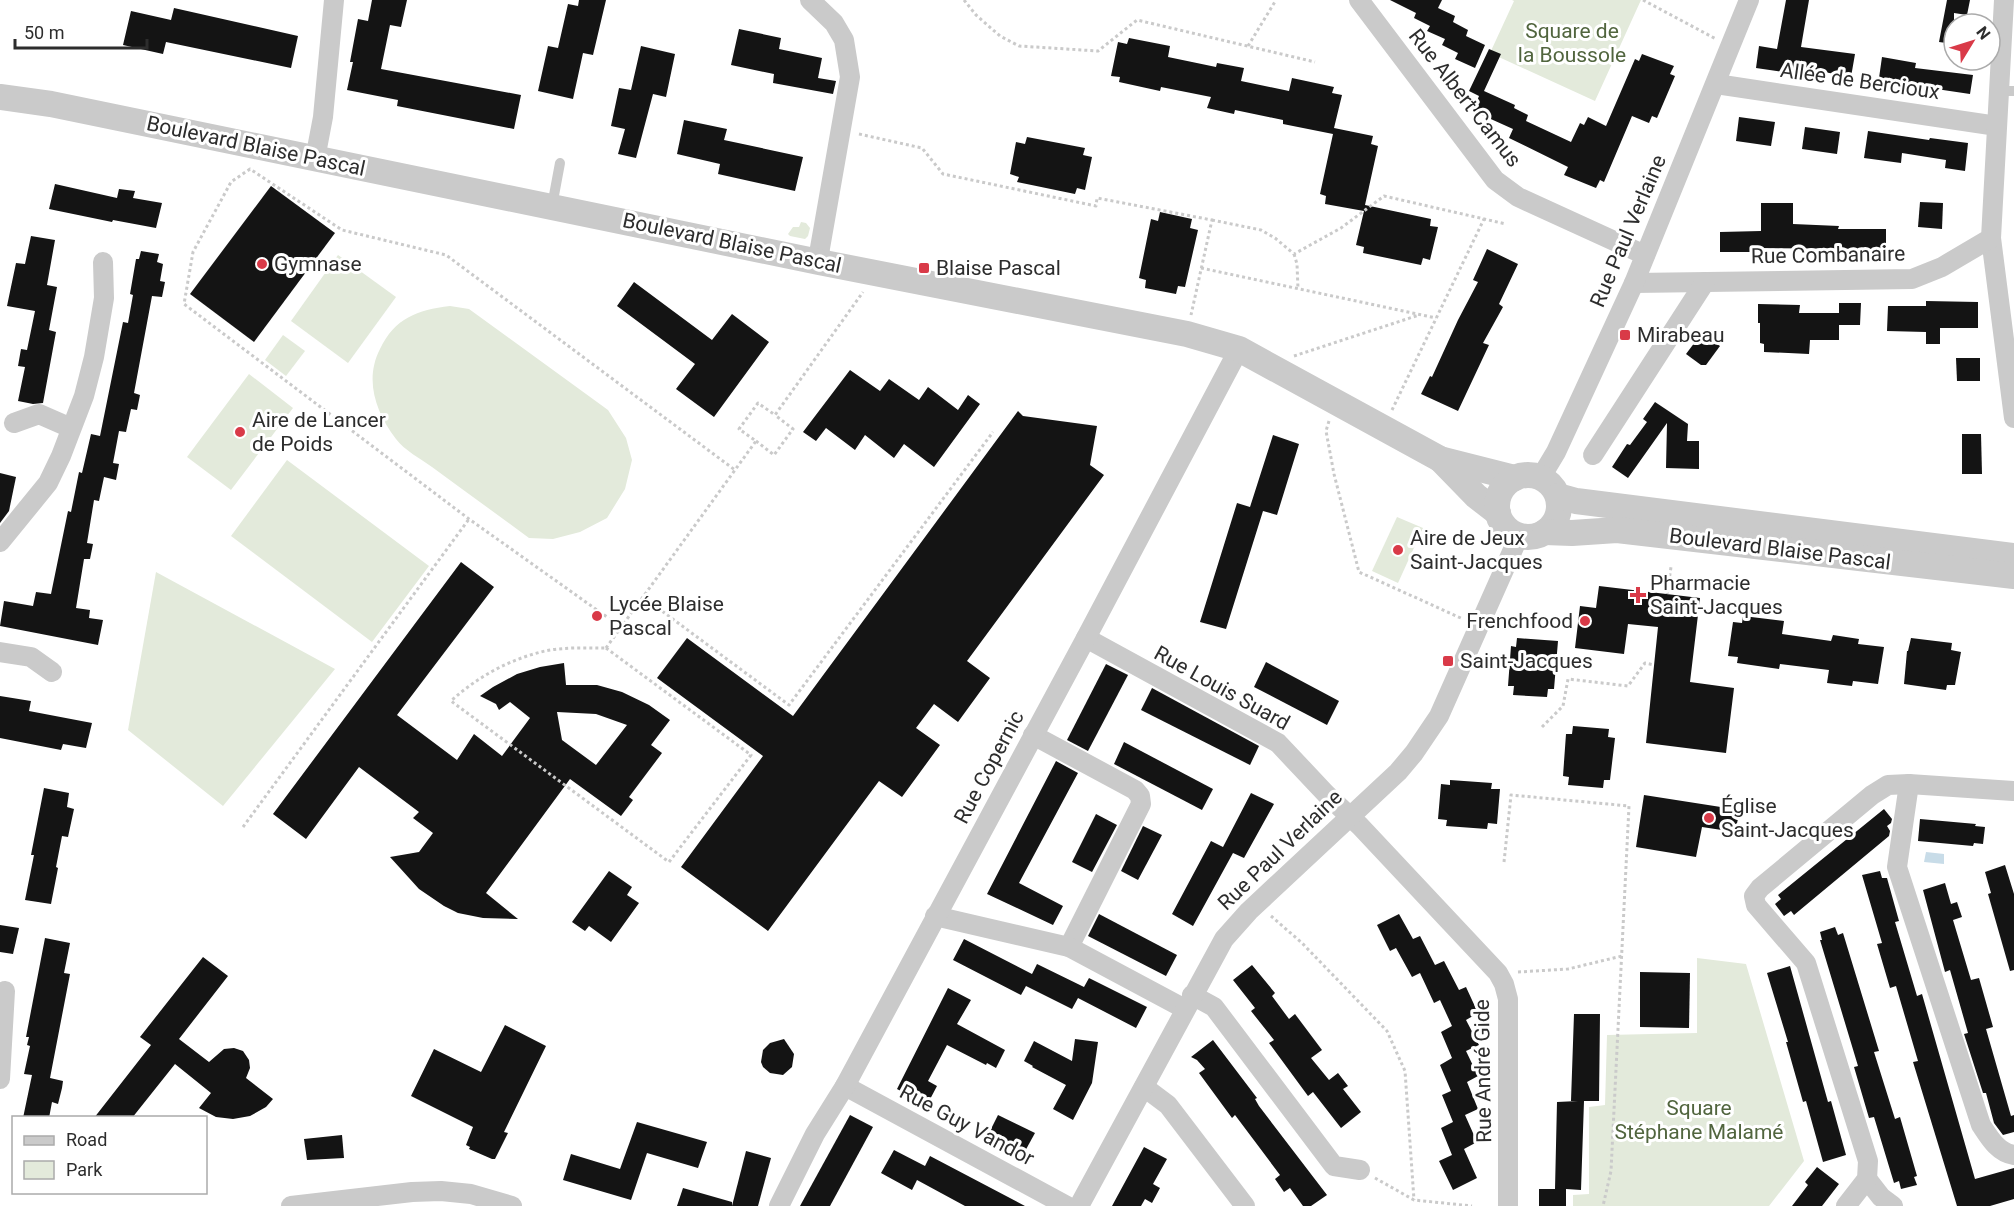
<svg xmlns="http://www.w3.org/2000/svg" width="2014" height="1206" font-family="Roboto,sans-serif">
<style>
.green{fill:#e3eadb}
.water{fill:#c8dce8}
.building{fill:#141414;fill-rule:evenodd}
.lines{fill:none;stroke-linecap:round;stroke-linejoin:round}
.path{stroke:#cacaca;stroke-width:3;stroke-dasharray:3 3;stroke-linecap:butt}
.service{stroke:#cacaca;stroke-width:10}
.minor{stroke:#cacaca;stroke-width:20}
.tertiary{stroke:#cacaca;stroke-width:26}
.poi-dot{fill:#d93a48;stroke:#fff;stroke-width:2}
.labels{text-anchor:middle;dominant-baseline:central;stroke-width:6;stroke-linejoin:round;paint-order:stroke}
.park-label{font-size:21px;fill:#51653e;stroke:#fff}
.street-label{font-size:21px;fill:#2d2d2d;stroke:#fff}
.poi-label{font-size:21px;fill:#2d2d2d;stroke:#fff;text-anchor:start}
</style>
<rect width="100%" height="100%" fill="#fff"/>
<g class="green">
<polygon points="1512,0 1641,0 1595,101 1490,53 1514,1"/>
<polygon points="801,222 806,223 810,228 808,236 805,239 790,236 788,234 793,227 799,227"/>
<polygon points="338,255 396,297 348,363 291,321"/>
<path d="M450 306 469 309 608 410 626 438 632 460 625 489 607 518 580 532 553 539 529 538C497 514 464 491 432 467 421 459 404 450 396 439 376 413 364 380 380 349 395 318 417 310 450 306Z"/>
<polygon points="283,335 305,351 286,376 265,360"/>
<polygon points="249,374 293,408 231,490 187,457"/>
<polygon points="287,460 429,566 372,642 231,536"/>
<polygon points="1397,517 1423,528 1398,583 1372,571"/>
<polygon points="156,572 335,669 223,806 128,730"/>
<polygon points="1697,958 1746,964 1804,1161 1769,1206 1573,1206 1573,1195 1589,1194 1589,1107 1605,1105 1607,1035 1697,1033"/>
</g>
<polygon class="water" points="1926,852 1944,854 1944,864 1924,862"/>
<g class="building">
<polygon points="372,0 407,0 401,27 390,25 381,69 521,95 514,129 397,106 398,100 347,90 353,62 350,62 358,19 368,21"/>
<polygon points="579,0 606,0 593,55 583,53 573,99 538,91 548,46 558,48 568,4 578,6"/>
<polygon points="1390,0 1442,0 1438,8 1455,16 1453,22 1468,30 1466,36 1485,45 1475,68 1455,59 1458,53 1442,45 1445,39 1427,31 1430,26 1414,18 1416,13"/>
<polygon points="1786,0 1809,0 1801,47 1855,54 1851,77 1797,67 1796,74 1756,68 1759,46 1777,49"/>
<polygon points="1947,0 1970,0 1967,15 1954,13 1954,44 1939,42"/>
<polygon points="174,8 298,36 291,68 166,42 163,54 123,45 131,11 171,20"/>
<polygon points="739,29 781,38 779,49 822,58 818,78 836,81 833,94 773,83 774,74 731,65"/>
<polygon points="1129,38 1170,46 1168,57 1216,67 1217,63 1244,68 1241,81 1289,91 1292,78 1334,87 1332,93 1342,95 1334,128 1373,136 1371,144 1378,146 1365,205 1431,219 1430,226 1438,227 1430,260 1423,258 1421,265 1363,253 1364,247 1356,245 1364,211 1325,204 1326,196 1320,194 1333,134 1283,124 1283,120 1235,110 1234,114 1207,108 1211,97 1161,87 1160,91 1119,82 1120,77 1111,76 1118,42 1127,44"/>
<polygon points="641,46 675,54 666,97 653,94 636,158 618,154 625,129 611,126 619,88 631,90"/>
<polygon points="1489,49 1501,54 1484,91 1515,105 1514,108 1528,115 1526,121 1571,142 1580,123 1584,125 1588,117 1606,126 1635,59 1639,61 1642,54 1674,66 1670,74 1675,76 1657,118 1652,116 1649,123 1632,116 1604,182 1600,180 1596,188 1564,175 1568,167 1509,138 1513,129 1473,111 1479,96 1469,91"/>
<polygon points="1882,57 1916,63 1915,68 1973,75 1970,94 1889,82 1889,80 1879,78"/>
<polygon points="1739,117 1775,122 1771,146 1736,141"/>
<polygon points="684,120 727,129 724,140 803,157 795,191 718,174 720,164 677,154"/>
<polygon points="1805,127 1840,132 1837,154 1802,149"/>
<polygon points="1868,131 1929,140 1930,138 1968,143 1965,171 1945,168 1946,160 1902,153 1901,163 1864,158"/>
<polygon points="1027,137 1085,148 1083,155 1092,157 1085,190 1077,188 1075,194 1017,182 1019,177 1010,174 1016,142 1025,144"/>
<polygon points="55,184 117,198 119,189 135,191 133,198 162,203 156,228 113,220 112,222 49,209"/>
<polygon points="271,186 335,233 254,342 190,294"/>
<polygon points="1920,202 1943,203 1942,229 1918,227"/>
<polygon points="1761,203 1793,203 1793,224 1839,226 1838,229 1886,229 1886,249 1760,248 1753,248 1753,252 1720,252 1720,232 1761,231"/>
<polygon points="1160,212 1192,219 1190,228 1198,230 1185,287 1178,286 1176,294 1145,288 1146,280 1139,278 1151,219 1158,221"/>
<polygon points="31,236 55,240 47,285 57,287 49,330 56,332 43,403 33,404 18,401 25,367 18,366 21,349 27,350 35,311 7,306 16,263 25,264"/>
<polygon points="1487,249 1518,264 1499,304 1503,307 1483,343 1489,345 1458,411 1421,394 1430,376 1432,377 1458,320 1478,282 1473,280"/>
<polygon points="141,251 159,254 157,262 163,264 160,281 165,282 162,297 152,296 134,393 140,395 137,410 131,409 126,432 119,431 113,463 119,464 116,480 104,477 99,501 94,500 87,543 93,544 90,559 84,559 76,608 90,610 89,618 103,620 98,645 0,626 4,601 33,606 36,592 51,594 68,511 71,512 79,472 82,473 91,434 100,436 123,322 128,323 133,295 130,294 136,259 139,259"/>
<polygon points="634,282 712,340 732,314 769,342 714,417 676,389 695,364 617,306"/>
<polygon points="1926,301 1978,302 1978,328 1940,328 1940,344 1926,344 1926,332 1887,331 1888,306 1926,306"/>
<polygon points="1839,303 1861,303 1860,325 1839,325 1839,340 1810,340 1809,354 1764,352 1764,344 1760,343 1760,323 1758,323 1758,304 1800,305 1799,313 1839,313"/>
<polygon points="1701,334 1720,346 1706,365 1701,365 1686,354"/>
<polygon points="1956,358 1980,358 1980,381 1957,381"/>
<polygon points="850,370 880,391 889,379 919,400 928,387 958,410 968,395 980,404 934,467 904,444 894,458 865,435 855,450 826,428 816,441 803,432"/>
<polygon points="1655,402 1688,424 1687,441 1699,441 1699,469 1666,468 1667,423 1628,478 1612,467 1627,444 1630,445 1647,422 1643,419"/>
<polygon points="1018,411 1023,416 1097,426 1090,465 1104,475 967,661 990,678 958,722 934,704 916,728 940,745 902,797 879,781 768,931 681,867 763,756 657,678 687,638 793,716"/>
<polygon points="1962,434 1981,434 1982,474 1962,474"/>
<polygon points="1273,435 1299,444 1277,515 1263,511 1226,629 1200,622 1237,503 1250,507"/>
<polygon points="0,473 16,477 9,511 0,523"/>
<path d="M461 562 494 587 397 715 457 760 474 734 502 756 530 718 510 702 499 710 496 704 480 696 493 687 517 674 540 667 564 663 566 685H597L622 692 649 705 670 720 651 745 662 753 629 797 633 800 621 816 570 779 486 893 518 919 483 918 458 913 444 906 419 889 390 857 419 852 433 833 413 818 419 812 359 767 306 839 273 814ZM557 712 596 714 627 725 596 765 562 740Z"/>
<polygon points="1599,586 1700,598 1690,682 1734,688 1726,753 1646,743 1658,627 1628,624 1624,654 1575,648 1580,606 1596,608"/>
<polygon points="1743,616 1784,621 1782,634 1831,641 1833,635 1859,639 1858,644 1884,647 1878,684 1853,681 1852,686 1827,683 1829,670 1780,664 1779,669 1737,663 1738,657 1728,656 1733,622 1742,623"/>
<polygon points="1517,638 1558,641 1554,689 1548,689 1547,697 1513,695 1514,686 1508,686 1511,646 1516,647"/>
<polygon points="1911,638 1952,643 1951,650 1961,652 1955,685 1947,685 1946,690 1904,684 1907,651 1908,651"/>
<polygon points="1266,662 1339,701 1327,725 1254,687"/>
<polygon points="1106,664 1128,675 1088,751 1067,740"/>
<polygon points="1152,688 1259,746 1250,765 1141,710"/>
<polygon points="0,696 31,701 29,711 92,723 86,748 63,744 61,750 0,738"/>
<polygon points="1573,726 1609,729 1608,737 1615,738 1610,780 1604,780 1603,788 1568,785 1569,777 1563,776 1566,734 1572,734"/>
<polygon points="1124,742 1213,789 1202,810 1114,764"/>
<polygon points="1056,761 1078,773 1019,883 1063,906 1053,925 987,894"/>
<polygon points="1450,780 1492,783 1491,789 1500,789 1497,824 1488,823 1487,829 1446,826 1447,820 1438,819 1441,784 1450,785"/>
<polygon points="44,788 69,793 67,807 74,809 68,837 62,836 56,867 58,868 51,904 25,900 34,855 31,855"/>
<polygon points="1251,793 1274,804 1244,858 1233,853 1193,926 1172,914 1211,841 1223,847"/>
<polygon points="1644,795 1740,810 1735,832 1702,827 1696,857 1636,847"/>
<polygon points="1884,809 1892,819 1891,823 1887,826 1890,831 1889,836 1794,915 1791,911 1784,916 1775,904 1781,899 1778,895"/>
<polygon points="1096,814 1117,825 1092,872 1072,862"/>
<polygon points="1920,819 1976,824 1975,826 1985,827 1983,844 1974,843 1973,846 1918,841"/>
<polygon points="1143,826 1162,835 1138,880 1121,871"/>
<polygon points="2005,865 2014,894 2014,970 2010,971 1988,894 1991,893 1985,872"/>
<polygon points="609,871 632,887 627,895 639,903 611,942 589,926 585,931 572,922"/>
<polygon points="1880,871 1882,878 1887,878 1899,921 1895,922 1917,996 1922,994 1975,1179 2014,1168 2014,1199 1990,1206 1957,1206 1913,1062 1918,1061 1896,986 1890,988 1877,944 1882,943 1862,875"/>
<polygon points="1945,883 1951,904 1957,902 1962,917 1953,920 1971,980 1979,978 1993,1027 1986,1029 2011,1116 2014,1115 2014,1132 2003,1135 1994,1123 1986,1093 1983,1093 1964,1034 1968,1033 1950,970 1945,972 1923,890"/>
<polygon points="1099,914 1177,955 1166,976 1088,936"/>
<polygon points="1399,914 1413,939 1420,936 1435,965 1444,961 1459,990 1466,987 1478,1013 1466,1020 1479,1045 1466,1051 1478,1076 1467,1082 1478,1109 1465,1115 1477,1142 1464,1149 1477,1178 1453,1190 1439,1161 1452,1155 1441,1128 1453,1122 1442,1095 1451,1091 1440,1065 1452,1058 1441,1032 1452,1026 1440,1000 1434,1003 1420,973 1412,977 1396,948 1390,951 1377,925"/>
<polygon points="0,925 19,928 13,954 0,952"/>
<polygon points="1835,927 1838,935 1843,933 1879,1051 1874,1052 1895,1119 1900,1117 1917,1176 1914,1177 1917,1185 1901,1189 1899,1181 1894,1183 1874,1117 1869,1118 1854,1067 1858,1066 1820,940 1822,940 1820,932"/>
<polygon points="45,938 70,943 64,973 70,974 50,1078 63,1081 62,1088 58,1104 52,1102 49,1118 23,1118 32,1075 24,1074 30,1046 27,1045 29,1037 26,1037"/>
<polygon points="964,939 1032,974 1037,964 1084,987 1089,978 1147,1007 1136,1028 1078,998 1072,1009 1026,986 1021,995 953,960"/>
<polygon points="203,957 228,976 179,1039 209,1062 224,1049 234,1048 243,1051 249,1060 250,1068 246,1078 273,1099 266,1107 250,1116 233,1119 216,1117 199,1108 211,1093 175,1064 132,1118 94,1118 151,1045 140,1037"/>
<polygon points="1252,965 1275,993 1272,996 1289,1019 1295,1014 1322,1050 1311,1058 1329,1080 1338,1073 1348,1086 1343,1089 1361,1112 1341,1128 1313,1092 1308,1096 1269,1043 1274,1040 1251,1011 1255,1008 1233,980"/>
<polygon points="1790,966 1828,1102 1831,1101 1846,1155 1823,1162 1806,1101 1803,1102 1786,1042 1788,1042 1767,973"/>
<polygon points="1640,972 1690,973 1689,1028 1640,1027"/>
<polygon points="948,988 971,1000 957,1024 1005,1050 996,1068 987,1063 986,1065 947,1045 928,1081 937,1086 927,1105 897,1089"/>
<polygon points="1574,1014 1600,1014 1599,1101 1584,1101 1581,1190 1566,1189 1566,1206 1539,1206 1539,1189 1555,1189 1557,1102 1578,1101 1571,1101"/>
<polygon points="505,1025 546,1046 504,1132 508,1133 495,1159 492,1159 469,1149 470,1147 466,1145 473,1127 411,1096 434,1049 481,1072"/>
<polygon points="784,1039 794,1054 792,1067 783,1075 770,1073 763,1067 761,1062 763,1050 770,1043"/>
<polygon points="1075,1039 1098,1042 1092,1083 1073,1120 1053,1109 1066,1085 1032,1067 1033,1066 1024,1061 1034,1041 1072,1061"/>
<polygon points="1213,1040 1257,1098 1255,1099 1259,1106 1327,1195 1311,1206 1303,1206 1290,1188 1284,1192 1275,1179 1280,1175 1235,1115 1232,1118 1199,1073 1205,1069 1197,1060 1191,1057"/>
<polygon points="850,1115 873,1127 830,1206 800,1206"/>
<polygon points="998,1115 1035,1133 1024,1153 988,1135"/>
<polygon points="637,1122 707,1142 698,1168 647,1153 631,1200 563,1180 571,1154 620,1169"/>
<polygon points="342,1135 344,1158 307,1160 304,1139"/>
<polygon points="1144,1147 1167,1159 1153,1184 1160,1188 1152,1203 1145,1199 1141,1206 1112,1206"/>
<polygon points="894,1150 925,1166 930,1156 1025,1206 965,1206 917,1180 912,1190 881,1173"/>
<polygon points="746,1151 771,1158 758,1206 732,1206"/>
<polygon points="1817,1167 1839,1184 1822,1206 1792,1206 1808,1185 1805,1182"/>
<polygon points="683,1188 732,1202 732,1206 677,1206"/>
</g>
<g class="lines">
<g class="path">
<polyline points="964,0 976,15 1000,36 1019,46 1098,51 1137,20 1315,62"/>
<polyline points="1643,0 1716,39"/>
<polyline points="1248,46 1276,0"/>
<polyline points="859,134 922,148 943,174 1096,206 1097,198 1212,220 1191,315"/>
<polyline points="1212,220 1261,230 1275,238 1294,254 1341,228 1384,196 1506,224"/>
<polyline points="1294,254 1297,264 1298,289"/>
<polyline points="1201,268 1436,318"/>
<polyline points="1294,356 1419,315"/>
<polyline points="1392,410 1484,219"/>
<polyline points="1329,421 1326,431 1334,474 1359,572 1463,619"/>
<polyline points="756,441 774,455 793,429 775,415"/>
<polyline points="1667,594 1671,567"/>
<polyline points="643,597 789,705 993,432"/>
<polyline points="621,627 469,519 184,304 193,252 231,182 250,169 342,230 446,255 735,470"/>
<path d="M606 648 751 755 669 862 451 701C477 677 510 659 545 651 564 647 586 648 606 648Z"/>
<polyline points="606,648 756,441 739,429 758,403 775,415 863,292"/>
<polyline points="1542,727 1563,706 1568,679 1628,686 1645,663 1654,665"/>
<polyline points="243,827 469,519"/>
<polyline points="1504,862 1511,795 1629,806 1611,1171 1603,1206"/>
<polyline points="1271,916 1302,943 1387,1031 1405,1071 1414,1200"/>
<polyline points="1518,972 1568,969 1622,956"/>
<polyline points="1375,1178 1414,1200 1472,1206"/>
</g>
<g class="service">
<polyline points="1999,91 2014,91"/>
<polyline points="552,206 560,163"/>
</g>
<g class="minor">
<polyline points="810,0 834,23 844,40 850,77 820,248 819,262"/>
<polyline points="1359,0 1495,180 1518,197 1645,255"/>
<polyline points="1716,84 1997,126"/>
<polyline points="315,159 323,117 334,0"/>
<polyline points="1991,238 2014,418"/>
<polyline points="1634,283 1912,279 1942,267 1991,238 2004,0"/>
<polyline points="14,423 39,414 71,428"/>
<polyline points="1593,455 1705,282"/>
<polyline points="1541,477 1556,452 1634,283 1749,0"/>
<polyline points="0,542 48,483 61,456 84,396 94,357 104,298 103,262"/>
<polyline points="1086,638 1278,743 1326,794 1360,826 1498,973 1504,984 1508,999 1508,1206"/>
<polyline points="0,652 31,657 52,672"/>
<polyline points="1033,735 1135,790 1140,796 1141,804 1069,947"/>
<path d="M1909 784 1897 867 1981 1125C1989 1137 1998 1153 2014 1155"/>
<polyline points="935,916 1069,947 1185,1009"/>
<polyline points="1192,995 1214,1007 1334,1166 1360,1170"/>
<polyline points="0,1079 5,991"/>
<polyline points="845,1086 1067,1206"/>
<polyline points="1144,1087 1168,1105 1245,1206"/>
<polyline points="1867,1179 1881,1197 1893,1206"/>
<polyline points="291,1206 412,1192 441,1191 471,1194 512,1206"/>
<polyline points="779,1206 815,1134 845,1086 1086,638 1239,349"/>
<polyline points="1079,1206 1224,939 1249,911 1398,772 1414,753 1439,716 1519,536"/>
<polyline points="1846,1206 1867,1179 1868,1161 1806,963 1756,905 1754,896 1760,888 1872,795 1888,785 1909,784 2013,791"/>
</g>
<g class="tertiary">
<polyline points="0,97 51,104 819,262 1187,334 1239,349 1440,459 1515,478"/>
<polyline points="1440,459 1476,496 1498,513"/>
<circle cx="1528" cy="506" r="31"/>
<polyline points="1558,496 1576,501 2014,556"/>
<polyline points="1545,532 1572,533 1617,530 2014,576"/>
</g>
</g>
<g class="poi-dot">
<circle cx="262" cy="264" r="6"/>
<rect x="918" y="262" width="12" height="12" rx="3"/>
<rect x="1619" y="329" width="12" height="12" rx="3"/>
<circle cx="240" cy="432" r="6"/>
<circle cx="1398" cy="550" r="6"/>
<path d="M1635 586h6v6h6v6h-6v6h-6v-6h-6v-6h6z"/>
<circle cx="597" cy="616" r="6"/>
<circle cx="1585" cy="621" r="6"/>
<rect x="1442" y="655" width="12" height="12" rx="3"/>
<circle cx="1709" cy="818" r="6"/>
</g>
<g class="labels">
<g class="park-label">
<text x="1572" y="31">Square de<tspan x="1572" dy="24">la Boussole</tspan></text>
<text x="1699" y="1108">Square<tspan x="1699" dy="24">Stéphane Malamé</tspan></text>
</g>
<g class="street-label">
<text transform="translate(1860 81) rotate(8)">Allée de Bercioux</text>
<text transform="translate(1465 98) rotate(52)">Rue Albert Camus</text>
<text transform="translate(256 146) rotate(12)">Boulevard Blaise Pascal</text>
<text transform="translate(1628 231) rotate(-67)">Rue Paul Verlaine</text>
<text transform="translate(732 243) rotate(12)">Boulevard Blaise Pascal</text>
<text transform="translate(1828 255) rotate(-1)">Rue Combanaire</text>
<text transform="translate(1780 549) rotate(7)">Boulevard Blaise Pascal</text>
<text transform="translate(1222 688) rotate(29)">Rue Louis Suard</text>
<text transform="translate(989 767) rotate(-62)">Rue Copernic</text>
<text transform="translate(1280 850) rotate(-44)">Rue Paul Verlaine</text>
<text transform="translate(1483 1071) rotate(-91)">Rue André Gide</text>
<text transform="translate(967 1125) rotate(28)">Rue Guy Vandor</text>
</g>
<g class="poi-label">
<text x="274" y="264">Gymnase</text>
<text x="936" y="268">Blaise Pascal</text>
<text x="1637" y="335">Mirabeau</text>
<text x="252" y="420">Aire de Lancer<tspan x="252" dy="24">de Poids</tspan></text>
<text x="1410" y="538">Aire de Jeux<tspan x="1410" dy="24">Saint-Jacques</tspan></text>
<text x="1650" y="583">Pharmacie<tspan x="1650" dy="24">Saint-Jacques</tspan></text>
<text x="609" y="604">Lycée Blaise<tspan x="609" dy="24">Pascal</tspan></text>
<text x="1573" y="621" text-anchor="end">Frenchfood</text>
<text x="1460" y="661">Saint-Jacques</text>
<text x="1721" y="806">Église<tspan x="1721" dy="24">Saint-Jacques</tspan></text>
</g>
</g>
<rect x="12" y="1116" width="195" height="78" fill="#ffffff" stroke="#ababab" stroke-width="1.5"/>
<rect x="24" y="1136" width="30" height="9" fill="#cacaca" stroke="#ababab" stroke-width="1.5"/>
<text x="66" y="1146" font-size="18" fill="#2d2d2d">Road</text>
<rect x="24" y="1161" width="30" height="18" fill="#e3eadb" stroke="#ababab" stroke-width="1.5"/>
<text x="66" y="1176" font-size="18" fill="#2d2d2d">Park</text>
<g transform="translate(1972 42) rotate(52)"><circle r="28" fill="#ffffff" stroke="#ababab" stroke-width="1.5"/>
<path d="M0-4.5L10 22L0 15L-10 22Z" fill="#d93a48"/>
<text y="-9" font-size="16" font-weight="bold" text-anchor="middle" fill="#2d2d2d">N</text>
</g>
<path d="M15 39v9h132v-9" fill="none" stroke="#2d2d2d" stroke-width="3"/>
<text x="24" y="39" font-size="18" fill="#2d2d2d" stroke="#ffffff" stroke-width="4.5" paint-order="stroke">50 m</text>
</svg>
